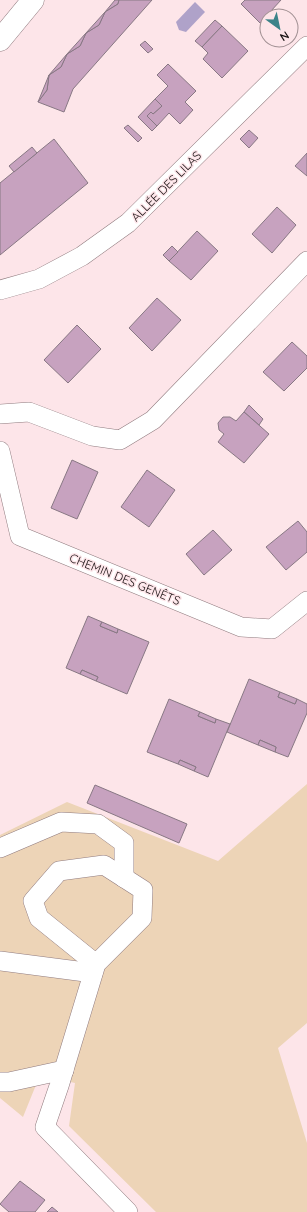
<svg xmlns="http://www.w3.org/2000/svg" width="307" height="1212" font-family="Quicksand,sans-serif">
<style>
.green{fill:#edd4b7}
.water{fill:#afa2c9}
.building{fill:#c7a2bf;stroke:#887884}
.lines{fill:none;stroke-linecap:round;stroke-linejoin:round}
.street-casing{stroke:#907b7f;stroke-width:20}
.primary-casing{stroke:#907b7f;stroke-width:23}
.street{stroke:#fff;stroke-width:19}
.primary{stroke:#fff;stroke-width:22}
.labels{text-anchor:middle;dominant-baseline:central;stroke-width:3;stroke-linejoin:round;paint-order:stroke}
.street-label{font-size:12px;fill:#171011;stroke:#fde5e9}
</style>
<rect width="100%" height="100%" fill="#fde5e9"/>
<polygon class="green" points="307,784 307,1023 278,1048 307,1143 307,1212 156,1212 69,1126 75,1083 40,1075 23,1117 0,1098 0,835 67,802 218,861"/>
<polygon class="water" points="195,2 205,12 186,32 179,30 176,22"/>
<g class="building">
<polygon points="115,0 119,0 118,4 105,12"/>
<polygon points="119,0 152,0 73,89 64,112 38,102 47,90 49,75 61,67 67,54 80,46 86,33 99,25 105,12 118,4"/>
<polygon points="245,0 281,0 260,23 241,4"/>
<polygon points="105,12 99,25 86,33"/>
<polygon points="215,20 222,26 202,47 195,41"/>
<polygon points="222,26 248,51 222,78 203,59 208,53 202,47"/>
<polygon points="86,33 80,46 67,54"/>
<polygon points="145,41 153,49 148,53 140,45"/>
<polygon points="67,54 61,67 49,75"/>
<polygon points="168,64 196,91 185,102 193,110 180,124 169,113 157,126 147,116 151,112 153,114 162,106 155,99 168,86 157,75"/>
<polygon points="49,75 47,90 38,102"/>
<polygon points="155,99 162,106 153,114 151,112 147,116 157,126 152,131 138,117"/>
<polygon points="128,125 142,138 138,142 124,128"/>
<polygon points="249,130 258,138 249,148 240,139"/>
<polygon points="54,139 88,183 0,255 0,183"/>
<polygon points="32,147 37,153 14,172 9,166"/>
<polygon points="307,153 307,176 295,166"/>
<polygon points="277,207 296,225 272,253 252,234"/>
<polygon points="197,231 218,251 191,280 169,261"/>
<polygon points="172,246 178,252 169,261 163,255"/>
<polygon points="157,298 181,320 152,351 129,328"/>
<polygon points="77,325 101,349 68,383 44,360"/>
<polygon points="292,342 307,356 307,368 284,391 263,372"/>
<polygon points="249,405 263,419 259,425 244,412"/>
<polygon points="244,412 269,434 244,463 218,442 224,434 219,430 218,423 223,417 230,417 236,421"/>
<polygon points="72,460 98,472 77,519 51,508"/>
<polygon points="147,470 175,490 149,527 121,507"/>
<polygon points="298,521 307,532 307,552 286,570 266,547"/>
<polygon points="213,530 232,550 204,575 186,554"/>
<polygon points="88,616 102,622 100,626 117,633 118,629 149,642 127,694 96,681 98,677 82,670 80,674 66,668"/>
<polygon points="102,622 118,629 117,633 100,626"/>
<polygon points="82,670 98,677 96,681 80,674"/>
<polygon points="249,679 280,692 278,697 295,704 297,699 307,704 307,713 288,757 275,752 276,747 260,740 258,745 227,732"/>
<polygon points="280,692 297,699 295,704 278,697"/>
<polygon points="169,699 200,712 198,716 215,723 216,719 230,724 208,777 194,771 196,767 180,760 178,764 147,752"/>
<polygon points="200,712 216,719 215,723 198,716"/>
<polygon points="260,740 276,747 275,752 258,745"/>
<polygon points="180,760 196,767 194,771 178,764"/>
<polygon points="95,785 187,824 179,843 87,803"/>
<polygon points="20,1181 45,1200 35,1212 9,1212 0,1204"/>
<polygon points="52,1207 58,1212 47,1212"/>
</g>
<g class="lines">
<g class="street-casing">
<g id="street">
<polyline points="0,290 39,279 82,256 128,223 307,46"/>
<polyline points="0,414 29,412 92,436 120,440 153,420 307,261"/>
<polyline points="0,451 20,536 241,627 272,629 307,601"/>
<polyline points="0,848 61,822 98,824 124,843 124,878"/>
<polyline points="0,961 93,973"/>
<polyline points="96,964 39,918 33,901 59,871 104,865 143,890 142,918 96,964 59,1086 45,1127 128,1212"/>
<polyline points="0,1082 9,1082 64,1070"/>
</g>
</g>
<g class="primary-casing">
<polyline id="primary" points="0,40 33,0"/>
</g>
<use href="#street" class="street"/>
<use href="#primary" class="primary"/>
</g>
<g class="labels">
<g class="street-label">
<text transform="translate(166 186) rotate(-45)">ALLÉE DES LILAS</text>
<text transform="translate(125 579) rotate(22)">CHEMIN DES GENÊTS</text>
</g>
</g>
<g transform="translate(279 28) rotate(147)"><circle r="19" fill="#fde5e9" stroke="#a19093"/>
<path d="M0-3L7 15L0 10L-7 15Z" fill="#3b8389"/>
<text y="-6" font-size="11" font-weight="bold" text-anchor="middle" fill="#171011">N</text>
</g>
</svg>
